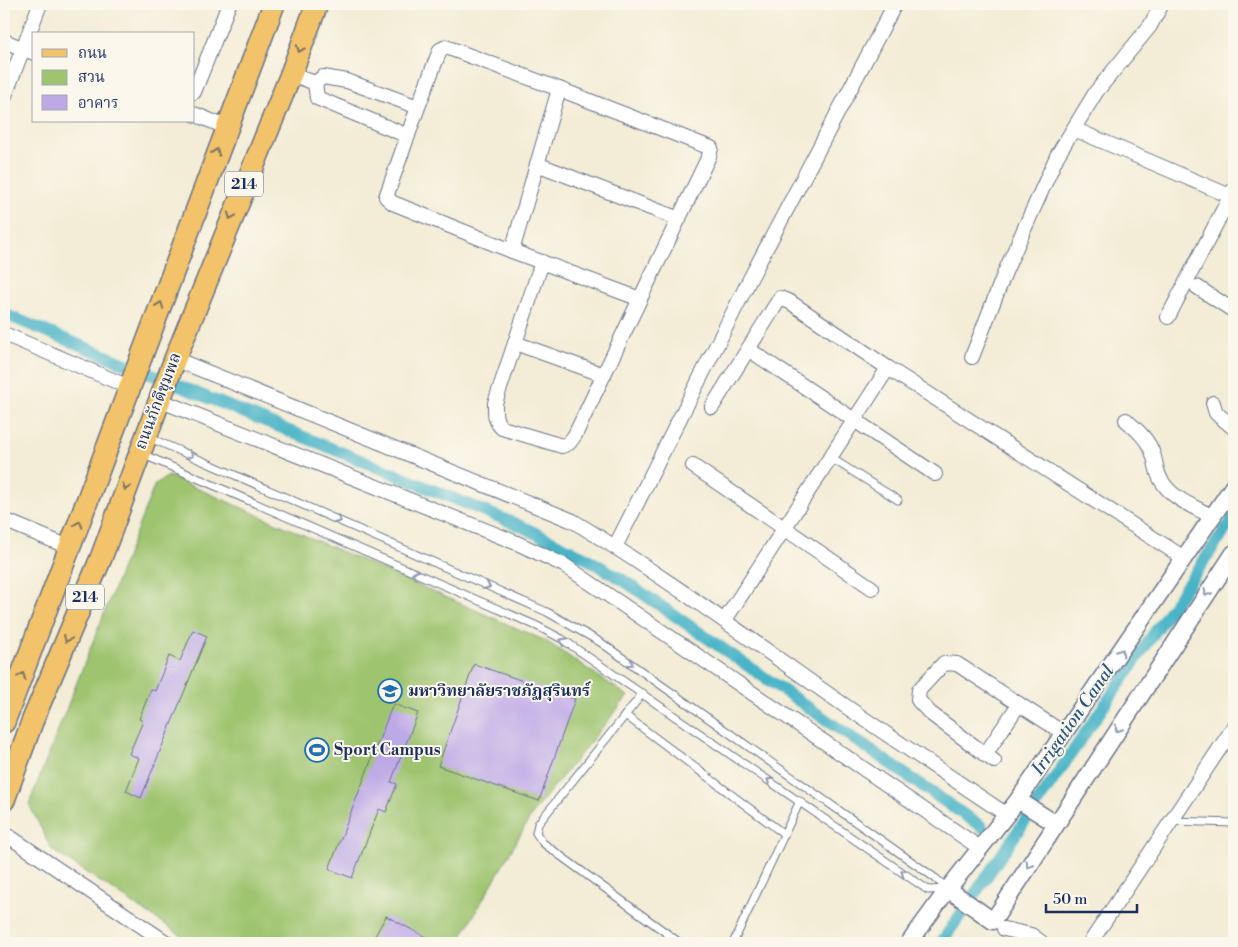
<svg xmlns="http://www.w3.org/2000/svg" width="1238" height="947" font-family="'Libre Bodoni','Noto Serif Thai',serif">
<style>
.green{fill:#9fc46f;stroke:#5d7a66}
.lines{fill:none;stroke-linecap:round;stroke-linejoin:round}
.canal{stroke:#4ab4c7;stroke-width:12}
.building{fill:#bea9e7}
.service-casing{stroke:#677188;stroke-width:9}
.minor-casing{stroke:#677188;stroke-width:16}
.tertiary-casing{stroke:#677188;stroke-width:19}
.primary-casing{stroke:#677188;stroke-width:24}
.service{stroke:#fff;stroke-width:7}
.minor{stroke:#fff;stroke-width:14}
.tertiary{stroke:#fff;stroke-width:16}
.primary{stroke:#f2c36a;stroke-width:21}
.oneway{stroke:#7c7263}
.oneway2{stroke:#8d97ae}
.labels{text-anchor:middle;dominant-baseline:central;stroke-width:4;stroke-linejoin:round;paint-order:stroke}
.shield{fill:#fbf7ec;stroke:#5e6b89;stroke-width:1}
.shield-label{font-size:15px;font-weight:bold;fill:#1b2f5e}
.street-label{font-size:16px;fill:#1b2f5e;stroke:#fbf7ec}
.poi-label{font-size:16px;font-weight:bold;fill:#1b2f5e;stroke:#fbf7ec;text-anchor:start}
.water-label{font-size:18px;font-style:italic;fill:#29577e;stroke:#fbf7ec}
</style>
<rect width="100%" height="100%" fill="#fbf7ec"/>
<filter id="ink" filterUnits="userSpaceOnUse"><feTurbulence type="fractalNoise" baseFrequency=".02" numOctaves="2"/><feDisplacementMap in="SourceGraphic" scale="10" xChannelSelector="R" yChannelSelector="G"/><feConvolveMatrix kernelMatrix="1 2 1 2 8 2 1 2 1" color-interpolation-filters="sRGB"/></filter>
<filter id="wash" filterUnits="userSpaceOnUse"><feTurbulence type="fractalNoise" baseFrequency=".0096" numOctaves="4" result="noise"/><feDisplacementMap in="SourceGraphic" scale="20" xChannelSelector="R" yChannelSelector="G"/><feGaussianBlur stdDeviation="1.12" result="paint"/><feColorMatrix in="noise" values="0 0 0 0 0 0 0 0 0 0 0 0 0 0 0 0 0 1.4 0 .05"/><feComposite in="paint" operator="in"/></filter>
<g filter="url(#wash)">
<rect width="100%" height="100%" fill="#f3ecd6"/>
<polygon class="green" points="169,476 546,641 628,696 534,811 458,943 193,943 52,850 29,804 155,484"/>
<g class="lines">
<g class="canal">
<polyline points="4,314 523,527 584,557 623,580 982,827"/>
<polyline points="941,943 1234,517"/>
</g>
</g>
<g id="blocks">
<g class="building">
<polygon points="193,630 207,636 141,798 126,791 139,758 129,754 143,721 139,719 151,689 155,691 169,656 180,661"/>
<polygon points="474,664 575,699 539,801 438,766"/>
<polygon points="393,704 418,713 391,782 397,784 386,812 379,809 352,878 329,869"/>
<polygon points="386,916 437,943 371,943"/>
</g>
</g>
</g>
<g filter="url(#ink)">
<use href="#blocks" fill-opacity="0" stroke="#677188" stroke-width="1"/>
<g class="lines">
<g class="service-casing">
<g id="service">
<polyline points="148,437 547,612 600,642 935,878 948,889"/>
<polyline points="142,454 537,626 562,639 928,890 947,889"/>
<polyline points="831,458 898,500"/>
<polyline points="643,693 538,824 536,833 543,843 680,943"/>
<polyline points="625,715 784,834"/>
<polyline points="1172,821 1234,823"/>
<polyline points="733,943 800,801"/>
</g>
</g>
<g class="minor-casing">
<g id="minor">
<polyline points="4,41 34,53"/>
<polyline points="291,74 315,83 323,77 347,81 418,107 440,50 446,47 559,89 512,251 393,203 386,197 418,107"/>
<polyline points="315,83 317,98 408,136"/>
<polyline points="194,92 229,4"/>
<polyline points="4,98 40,4"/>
<polyline points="194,114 226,127"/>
<polyline points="1074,129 1230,196"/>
<polyline points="537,164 679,219"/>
<polyline points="512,251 640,299 709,156 711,148 559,89"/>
<path d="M542 262 495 403C495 412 494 421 502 428L562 446 569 443 575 435 640 299"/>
<polyline points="1197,287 1234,311"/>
<polyline points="1168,317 1234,189"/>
<polyline points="4,334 129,387"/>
<polyline points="515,343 604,375"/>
<polyline points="748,349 935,474"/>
<polyline points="972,357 1005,272 1057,156 1096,92 1150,26 1162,4"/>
<path d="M175 359 573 521C661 574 744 635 828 694 887 735 947 775 1007 815"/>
<polyline points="159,400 517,543 564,565 980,848"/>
<polyline points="1213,403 1216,413 1234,428"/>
<polyline points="712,407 780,298 790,302 888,368"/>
<path d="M1126 420C1137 430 1148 439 1153 454 1156 462 1156 472 1161 480 1172 499 1193 506 1211 516"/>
<polyline points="693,466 872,588"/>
<polyline points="4,520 71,548"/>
<polyline points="615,547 751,277 895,4"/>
<polyline points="725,620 888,368 1184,558"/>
<polyline points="985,755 1019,704"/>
<polyline points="994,761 930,713 918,700 919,690 944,663 957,664 1065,734"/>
<polyline points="4,833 167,943"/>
<polyline points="1004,929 1031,935 1042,943"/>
<polyline points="1090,943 1234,727"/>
</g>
</g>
<g class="tertiary-casing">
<g id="tertiary">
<polyline points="1018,800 1056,824"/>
<polyline points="948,889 993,921 1234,553"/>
<polyline points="909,943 948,889 1018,800 1234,485"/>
</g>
</g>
<g class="primary-casing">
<g id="primary">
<polyline points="4,722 274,4"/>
<polyline points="4,800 32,722 101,558 175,359 291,74 317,4"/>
</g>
</g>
<use href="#service" class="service"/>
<use href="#minor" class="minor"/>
<use href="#tertiary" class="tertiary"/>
<use href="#primary" class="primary"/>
</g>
<defs><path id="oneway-chevron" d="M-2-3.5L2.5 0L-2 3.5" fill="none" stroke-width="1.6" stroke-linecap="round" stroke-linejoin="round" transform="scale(1.25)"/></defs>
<g class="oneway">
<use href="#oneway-chevron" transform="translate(300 49) rotate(110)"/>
<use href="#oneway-chevron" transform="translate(216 152) rotate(-70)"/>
<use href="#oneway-chevron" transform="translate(231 216) rotate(112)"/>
<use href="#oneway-chevron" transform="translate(160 305) rotate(-70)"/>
<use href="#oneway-chevron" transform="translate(126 487) rotate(109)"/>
<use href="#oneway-chevron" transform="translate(79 524) rotate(-70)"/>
<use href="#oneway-chevron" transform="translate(67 639) rotate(113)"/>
<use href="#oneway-chevron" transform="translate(22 676) rotate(-69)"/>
</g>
<g class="oneway2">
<use href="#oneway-chevron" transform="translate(190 455) rotate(24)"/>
<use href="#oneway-chevron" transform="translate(338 520) rotate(24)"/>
<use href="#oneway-chevron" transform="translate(415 574) rotate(-157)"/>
<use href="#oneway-chevron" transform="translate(487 586) rotate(24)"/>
<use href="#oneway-chevron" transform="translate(1207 593) rotate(123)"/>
<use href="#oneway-chevron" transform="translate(563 641) rotate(-149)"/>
<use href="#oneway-chevron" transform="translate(1121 652) rotate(-56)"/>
<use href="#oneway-chevron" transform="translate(630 663) rotate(35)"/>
<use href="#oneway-chevron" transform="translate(1118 729) rotate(123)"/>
<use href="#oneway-chevron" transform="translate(770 781) rotate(-146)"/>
<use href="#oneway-chevron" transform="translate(1029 865) rotate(123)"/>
<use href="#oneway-chevron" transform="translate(904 873) rotate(-145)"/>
</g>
</g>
<defs>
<g id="university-ring" transform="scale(1.25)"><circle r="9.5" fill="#fbf7ec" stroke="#1f6fb2" stroke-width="1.5"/><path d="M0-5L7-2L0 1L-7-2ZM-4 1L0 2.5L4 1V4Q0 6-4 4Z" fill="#1f6fb2"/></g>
<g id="stadium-ring" transform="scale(1.25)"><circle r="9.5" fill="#fbf7ec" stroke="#1f6fb2" stroke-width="1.5"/><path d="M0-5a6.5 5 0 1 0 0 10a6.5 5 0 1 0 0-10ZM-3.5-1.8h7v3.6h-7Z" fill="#1f6fb2"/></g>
</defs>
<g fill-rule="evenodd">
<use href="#university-ring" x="390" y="691"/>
<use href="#stadium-ring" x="317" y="750"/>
</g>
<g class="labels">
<g class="shield">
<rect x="225" y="171.5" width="38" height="25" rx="4"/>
<rect x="66" y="584.5" width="38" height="25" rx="4"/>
</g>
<g class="shield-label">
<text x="244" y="184">214</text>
<text x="85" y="597">214</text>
</g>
<g class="street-label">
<text transform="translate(158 401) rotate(-69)">ถนนภักดีชุมพล</text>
</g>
<g class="poi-label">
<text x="408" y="691">มหาวิทยาลัยราชภัฏสุรินทร์</text>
<text x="334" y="750">Sport Campus</text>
</g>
<g class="water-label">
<text transform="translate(1073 720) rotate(-55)">Irrigation Canal</text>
</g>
</g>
<rect width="1238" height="947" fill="none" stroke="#fbf7ec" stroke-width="20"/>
<rect x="32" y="32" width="162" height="90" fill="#fbf7ec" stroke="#a1a7b3"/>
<rect x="42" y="49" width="25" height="8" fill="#f2c36a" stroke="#a1a7b3"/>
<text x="78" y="58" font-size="15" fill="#1b2f5e">ถนน</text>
<rect x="42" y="70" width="25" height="15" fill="#9fc46f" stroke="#a1a7b3"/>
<text x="78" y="82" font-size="15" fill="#1b2f5e">สวน</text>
<rect x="42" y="95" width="25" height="15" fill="#bea9e7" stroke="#a1a7b3"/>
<text x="78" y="108" font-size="15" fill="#1b2f5e">อาคาร</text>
<path d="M1046 904v8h91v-8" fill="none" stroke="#1b2f5e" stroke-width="2.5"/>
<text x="1053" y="904" font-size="15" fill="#1b2f5e" stroke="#fbf7ec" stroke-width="4" paint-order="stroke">50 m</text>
</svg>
